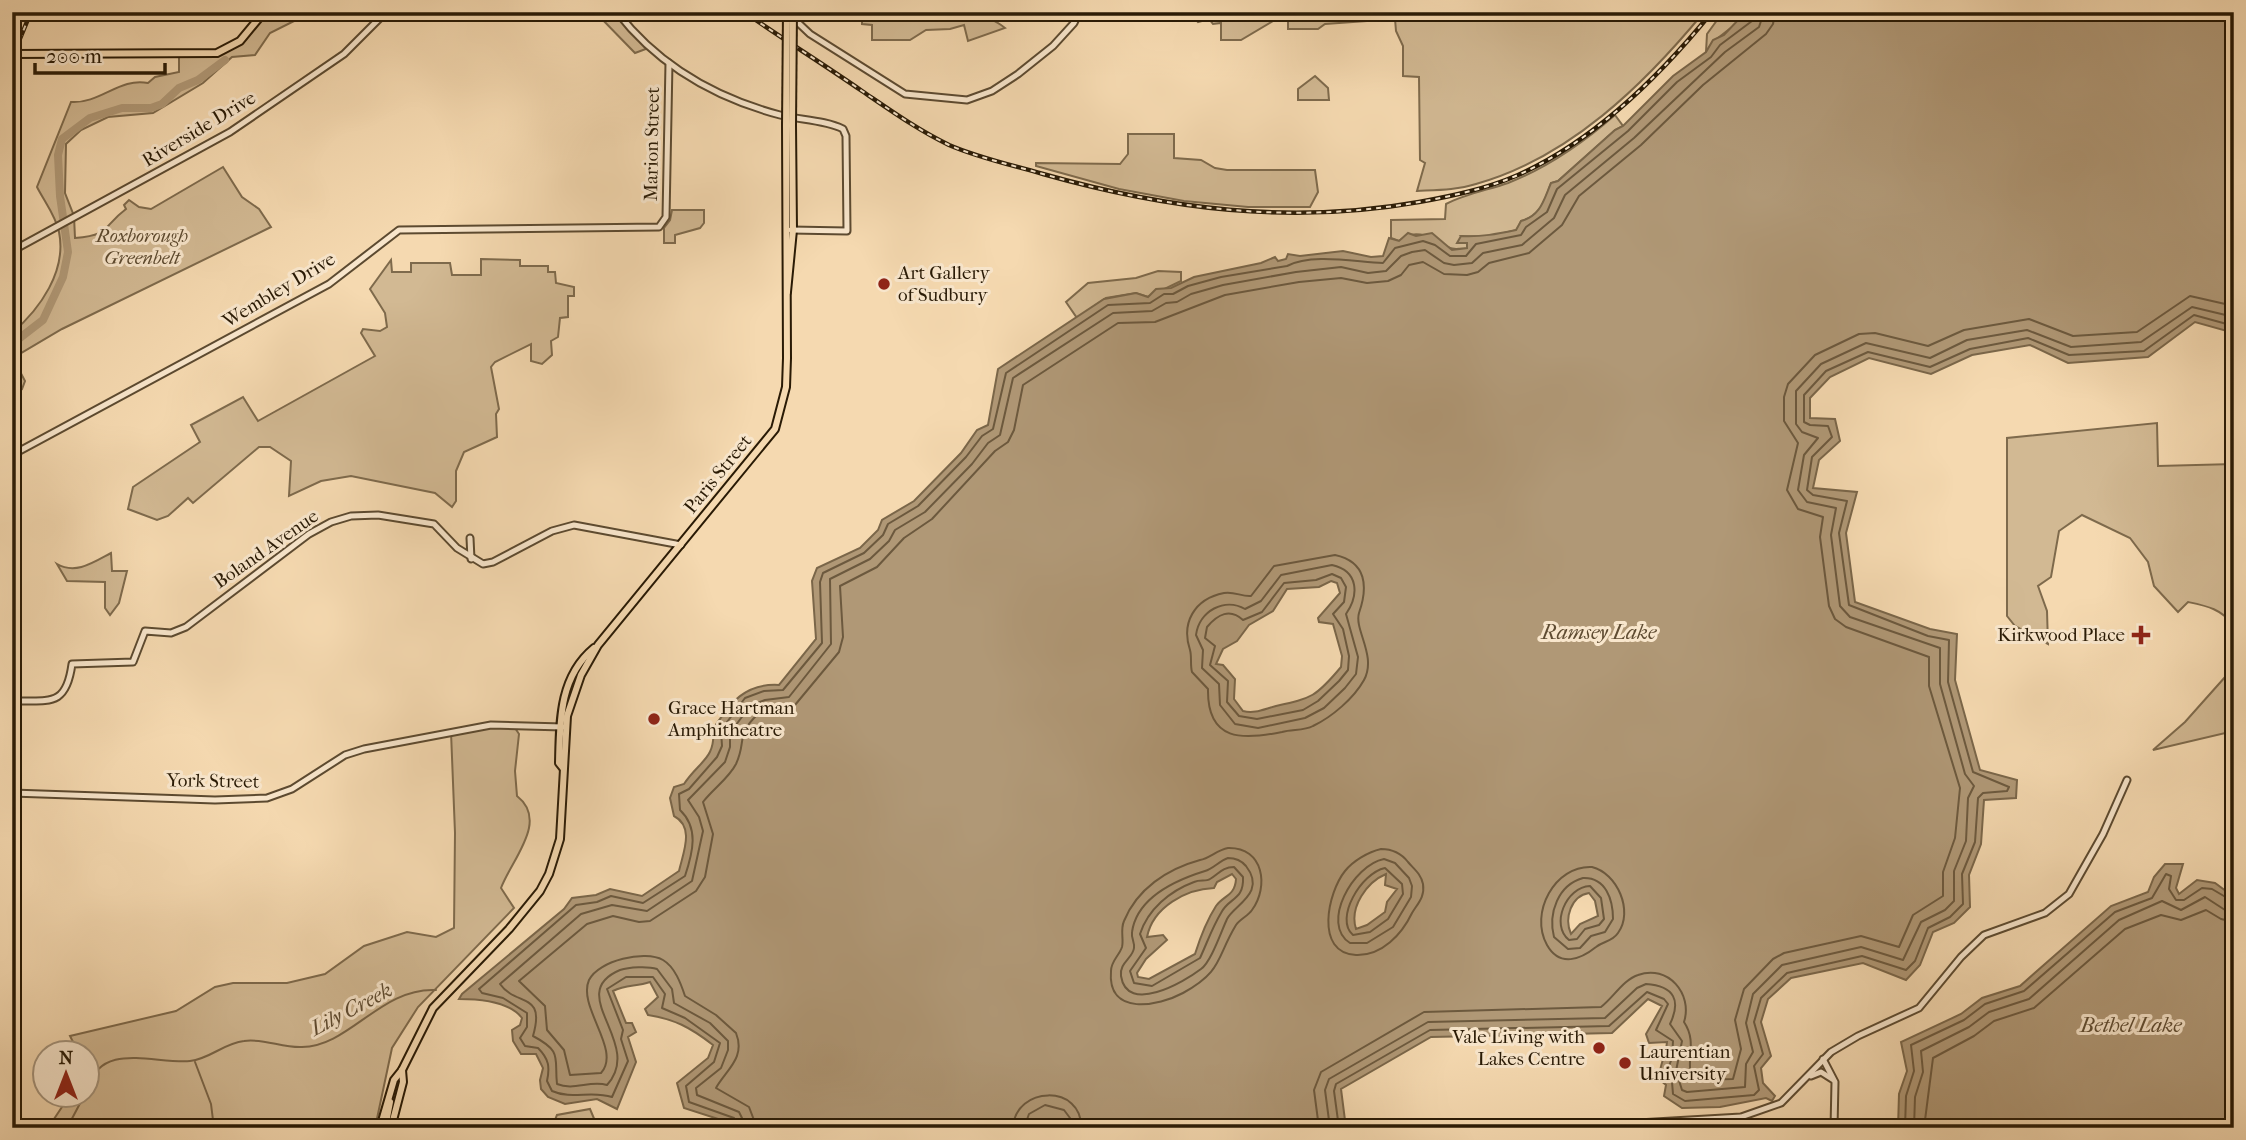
<svg xmlns="http://www.w3.org/2000/svg" width="2246" height="1140" font-family="'IM FELL French Canon',serif">
<style>
.green{fill:#d2b993;stroke:#7e6a4c;stroke-width:2}
.water{fill:#b09876;stroke:#7a6649;stroke-width:2;fill-rule:evenodd}
.lines{fill:none;stroke-linecap:round;stroke-linejoin:round}
.shore{stroke:#6c593e;stroke-width:2}
.stream{stroke:#7a6649;stroke-width:2}
.river{stroke:#b09876;stroke-width:8}
.minor-casing{stroke:#5c4a30;stroke-width:9}
.major-casing{stroke:#291a05;stroke-width:10}
.minor{stroke:#f8e6cc;stroke-width:5}
.major{stroke:#f5d9b0;stroke-width:6}
.rail-casing{stroke:#291a05;stroke-width:4.5}
.rail{stroke:#f8e6cc;stroke-width:2;stroke-dasharray:5;stroke-linecap:butt}
.major-bridge-casing{stroke:#291a05;stroke-width:10;stroke-linecap:butt}
.major-bridge{stroke:#f5d9b0;stroke-width:6}
.poi-dot{fill:#8f2418;stroke:#f8e6cc;stroke-width:2.5}
.labels{text-anchor:middle;dominant-baseline:central;stroke-width:6;stroke-linejoin:round;paint-order:stroke}
.street-label{font-size:19px;fill:#291a05;stroke:#f8e6cc}
.park-label{font-size:19px;font-style:italic;fill:#5c4a30;stroke:#f8e6cc}
.poi-label{font-size:19px;fill:#291a05;stroke:#f8e6cc;text-anchor:start}
.water-label{font-size:21px;font-style:italic;fill:#5f4c32;stroke:#f8e6cc}
</style>
<rect width="100%" height="100%" fill="#f5d9b0"/>
<filter id="stains"><feTurbulence type="fractalNoise" baseFrequency=".00286" numOctaves="4"/><feColorMatrix values="0 0 0 0 .2 0 0 0 0 .09 0 0 0 0 .02 0 0 0 .5 -.17"/></filter>
<radialGradient id="worn" r=".72"><stop offset=".6" stop-color="#630" stop-opacity="0"/><stop offset="1" stop-color="#630" stop-opacity=".3"/></radialGradient>
<g class="green">
<path d="M264 12H312L270 33 255 55 232 57 203 83 153 113 108 117 81 130 66 144 65 193 74 216 75 238C111 235 102 227 126 209L124 205 129 200 139 207 151 209 223 167 242 197 259 209 271 227 62 329 13 358 25 381 22 389 12 386V333C40 309 67 271 59 232 56 216 44 201 37 187L71 102C100 104 120 77 148 83L155 77 179 72V53C228 53 232 48 264 12Z"/>
<polygon points="595,12 618,12 651,47 635,53"/>
<path d="M862 12H956C974 22 986 12 1005 28L968 41 964 25 950 29 926 30 910 40H872V25L862 24Z"/>
<path d="M1189 12H1704C1644 85 1569 158 1476 184 1457 190 1437 190 1417 191L1425 163 1420 160 1419 77 1403 76V46L1396 31 1395 19 1325 24 1318 29H1288V18H1278L1241 40H1221V23L1213 24 1209 19 1198 22Z"/>
<polygon points="1723,12 1751,12 1713,42 1706,52 1707,34"/>
<polygon points="1315,76 1328,88 1329,100 1298,100 1298,89"/>
<path d="M1615 115 1623 126 1615 130 1558 181 1551 183C1545 200 1541 216 1521 221L1517 230 1486 237 1461 236 1467 243V249C1461 248 1454 250 1450 248 1432 239 1417 226 1399 241L1391 238V220L1445 219 1446 204C1465 194 1488 190 1508 183 1549 167 1583 143 1615 115Z"/>
<polygon points="1128,134 1174,134 1174,158 1201,160 1215,168 1227,170 1315,170 1318,192 1310,207 1248,207 1184,201 1119,189 1036,166 1036,163 1120,164 1128,154"/>
<polygon points="672,210 704,210 704,223 700,228 675,235 675,243 664,243 664,228 670,220"/>
<polygon points="481,259 520,260 520,266 548,266 548,272 555,272 556,283 574,287 574,296 568,296 568,317 560,318 558,337 551,341 552,355 542,364 531,361 531,344 495,362 491,367 499,409 496,414 497,437 464,452 456,471 456,501 452,507 435,493 351,476 321,481 289,496 291,461 270,447 259,447 193,503 188,498 168,516 157,520 128,509 133,487 200,442 191,425 243,397 258,421 375,356 361,333 363,329 380,331 387,327 385,313 370,289 391,260 392,272 411,272 411,263 450,263 452,275 481,275"/>
<polygon points="1158,271 1181,272 1181,281 1148,297 1136,293 1106,298 1077,318 1066,302 1088,283 1136,278"/>
<path d="M2157 423 2158 466 2234 464V626C2222 609 2207 606 2188 602L2178 612 2154 586 2148 562 2130 538 2082 515 2059 531 2051 577 2038 586 2047 611 2048 644 2015 626 2007 616V438Z"/>
<path d="M111 553 112 571H127L119 603 110 615 105 608V582L67 581 57 564C76 575 94 562 111 553Z"/>
<polygon points="2234,667 2234,731 2153,750 2185,722"/>
<path d="M513 725 519 734 515 771 517 796C549 821 512 859 501 888L514 908 418 1007 392 1048 375 1128H48L70 1095 88 1094V1052H78L70 1036 176 1011 215 987 233 983H287L325 974 364 946 407 932 436 937 454 928 455 833 451 732Z"/>
<polygon points="590,1109 595,1121 622,1128 555,1128 553,1125 557,1115"/>
</g>
<g class="water">
<path d="M1751 12H2234V333L2195 322 2148 357 2068 363 2030 345 1972 355 1931 374 1869 358 1830 377 1810 398V418L1835 419 1840 441 1819 460 1813 488 1857 492 1846 533 1855 602 1930 629 1957 634 1955 680 1980 770 2017 780 2016 798 1984 800 1981 844 1969 875 1970 907 1954 923 1933 932 1920 965 1906 980 1863 963 1791 978 1768 999 1761 1022 1771 1056 1761 1068 1763 1083 1775 1096 1772 1101 1766 1098 1720 1107 1682 1108 1664 1096 1666 1085 1659 1079C1659 1066 1666 1055 1667 1042L1649 1043 1646 1034 1662 1006 1648 999 1612 1033 1431 1037 1341 1089 1346 1128H1052L1056 1122 1044 1121 1037 1128H746L684 1108 677 1083 708 1058 713 1045C690 1027 674 1019 648 1015L645 1009 658 997 650 982C636 987 626 984 613 991L626 1023H632L636 1032 628 1037 636 1062 617 1109 597 1099 565 1104 548 1097 541 1089 540 1080 543 1068 536 1054H521L513 1041 512 1030 520 1025 522 1018C509 1001 479 999 459 999L462 994 564 909 572 898 596 895 610 889 642 896 679 871C683 853 695 827 674 816L670 798 674 787 684 784C699 761 716 759 713 729 731 702 745 683 779 685L816 639 812 581 817 568 860 548 878 530 882 520 914 501 961 453 977 430 988 425 998 369 1104 299 1136 293 1148 297 1156 289 1171 288 1194 277 1261 263 1275 257 1278 261 1286 259 1288 254 1300 256 1343 251 1371 257 1383 256 1389 238 1399 241 1408 233 1416 236 1432 233 1452 250 1467 248V243H1457L1461 236C1482 237 1497 234 1516 230L1521 221C1541 216 1544 199 1551 183L1558 181 1615 130 1623 126 1673 76 1706 52 1713 40 1724 35 1739 19ZM1331 581 1337 583 1340 593 1318 618 1319 622 1333 624 1342 656 1341 667C1316 697 1312 698 1276 706 1264 709 1255 714 1243 711L1234 699 1235 679 1223 665 1216 664 1223 649 1237 641 1249 625 1273 611 1287 589 1319 587ZM1232 874 1236 879C1235 896 1224 895 1216 906 1207 920 1200 938 1195 954L1149 979 1138 977 1137 973 1146 959 1167 940 1163 935 1147 937C1153 907 1186 889 1214 888L1217 882ZM1386 874 1385 885 1397 889 1387 902 1385 912 1367 925 1356 929C1349 907 1367 882 1386 874ZM1589 893 1595 901 1598 916 1580 924 1571 934C1564 918 1571 896 1589 893Z"/>
<polygon points="2165,864 2183,864 2176,888 2179,894 2197,880 2215,883 2234,897 2234,1128 1898,1128 1899,1094 1907,1071 1901,1042 1961,1014 1982,998 2020,986 2111,906 2148,892 2154,877"/>
</g>
<g class="lines">
<g class="shore">
<path d="M1335 555C1367 562 1368 587 1359 613 1354 630 1377 656 1364 680 1354 698 1332 717 1313 726 1304 731 1292 729 1282 732 1243 740 1207 742 1208 689L1192 672C1190 665 1192 657 1190 650 1181 623 1194 599 1224 593 1234 591 1242 597 1251 596L1274 566Z"/>
<path d="M1332 565C1359 571 1359 595 1346 614L1358 657 1356 674 1345 688 1324 708 1305 718 1258 728 1235 724 1220 705 1219 684 1202 668 1203 650 1196 635C1199 611 1225 597 1245 609L1261 601 1281 575Z"/>
<path d="M1332 574 1341 578 1346 587 1344 602 1333 614 1343 629 1349 656 1348 670 1339 681 1318 701 1303 710 1257 719 1239 716 1227 702 1228 681 1210 665 1215 646 1205 638 1207 627C1218 614 1230 608 1243 620L1262 612 1284 583 1316 580Z"/>
<path d="M1228 848C1264 847 1269 887 1252 910 1248 916 1240 919 1236 925 1216 958 1223 971 1183 993 1159 1006 1107 1017 1111 971 1111 961 1119 956 1122 947 1124 939 1120 930 1124 921 1137 889 1167 869 1200 860 1210 858 1217 850 1228 848Z"/>
<path d="M1381 849C1393 849 1401 853 1408 862 1414 869 1421 874 1423 884 1425 897 1418 903 1412 913 1402 934 1382 956 1356 955 1314 953 1328 892 1345 871 1353 861 1368 852 1381 849Z"/>
<path d="M1228 858C1236 858 1241 860 1246 866 1267 893 1234 905 1227 919 1221 932 1211 962 1201 969 1184 982 1127 1015 1121 976 1119 963 1133 958 1134 948 1135 943 1131 938 1132 932 1137 897 1176 880 1205 871 1213 869 1219 861 1228 858Z"/>
<path d="M1384 859 1395 863 1409 878 1412 886 1411 897 1393 927 1367 943H1350C1320 924 1353 865 1384 859Z"/>
<path d="M1234 867 1243 877C1244 901 1229 897 1221 913 1212 928 1207 943 1200 958L1152 986 1134 983 1130 971 1146 948 1140 934C1148 909 1170 891 1194 882 1200 879 1206 882 1210 879 1219 874 1222 867 1234 867Z"/>
<path d="M1592 867C1617 873 1634 911 1618 933 1612 942 1603 941 1596 947 1581 959 1560 968 1547 945 1529 913 1555 865 1592 867Z"/>
<path d="M1385 868 1402 884 1403 894 1388 919 1370 932 1353 935C1334 919 1361 873 1385 868Z"/>
<path d="M1583 878C1606 877 1613 900 1613 919L1605 932 1591 936 1580 948 1568 949 1554 937C1548 913 1558 885 1583 878Z"/>
<path d="M1590 886 1601 898 1604 919 1599 925 1585 929 1577 939 1569 940C1550 925 1566 887 1590 886Z"/>
<path d="M738 1128 734 1118 689 1102 686 1086 714 1062 720 1043 685 1018 662 1008 665 994 653 977H626L607 989 623 1030 621 1039 628 1061 612 1097C591 1090 572 1100 552 1091L547 1081C550 1067 549 1059 538 1048L525 1046 520 1038 527 1027V1013L503 998 482 993 479 989 576 905 597 902 611 896 643 903 685 876C693 852 699 828 680 810L679 794 689 789 717 757 722 746 721 730 745 698 764 691 783 690 822 643 820 582 823 573 864 553 883 535 888 524 918 506 966 457 982 436 993 429 1006 373 1108 305 1150 303 1164 294H1173L1188 286 1221 277 1287 266C1312 253 1355 262 1383 263L1395 248 1423 241 1435 245 1450 256H1466L1476 244 1521 235 1526 227 1547 212 1557 189 1628 131 1677 82 1711 57 1720 45 1752 21 1755 12"/>
<path d="M747 1128 739 1112 697 1095 696 1088 721 1068 728 1050V1041L710 1023 674 1003 672 989 657 969C648 966 629 967 620 970 563 994 645 1043 607 1085 590 1080 574 1091 557 1084 554 1057 563 1052 533 1036 546 991 516 1007 500 984L581 914 612 905 647 911 692 881 703 831 699 817 688 800 725 762 730 747V733L750 706 765 700 789 697 831 644 830 579 870 559 889 541 895 530 925 512 972 464 988 443 1000 435 1013 378 1113 313 1152 311 1166 303 1177 302 1191 294 1223 285 1296 272 1341 267 1368 273 1386 271 1401 256 1412 252 1425 250 1444 263 1454 265 1472 263 1483 253 1522 245 1554 218 1565 195 1634 138 1725 52 1759 27 1764 12"/>
<path d="M757 1128 749 1107 716 1088C726 1070 746 1058 736 1033L716 1015 685 996C681 984 675 967 663 960 645 950 599 960 589 980 577 1007 622 1050 601 1073L570 1075 564 1050 547 1030 545 1006 519 981 587 924 613 916 639 922 650 921 696 891 705 877 713 834 703 802C713 789 729 778 736 764 747 740 735 736 758 714L785 710 795 705 839 652 843 637 840 586 877 567 904 538 932 519 995 451 1008 442 1014 430 1023 385 1118 323 1155 322 1225 295 1299 282 1341 278 1367 283 1388 281 1401 275 1409 265 1423 262 1444 274 1467 275 1478 272 1489 263 1529 253 1562 225 1579 196 1641 145 1703 85 1766 34 1773 24 1775 12"/>
<path d="M1013 1128C1015 1085 1083 1084 1081 1128"/>
<polyline points="1024,1128 1029,1114 1045,1105 1064,1110 1070,1118 1071,1128"/>
<path d="M1319 1128 1314 1090 1321 1072 1424 1012 1601 1007C1613 998 1623 980 1638 975 1668 964 1693 994 1684 1022 1698 1043 1685 1060 1692 1080L1733 1079 1741 1049 1735 1020 1744 989 1773 959 1784 953 1861 936 1899 947 1913 915 1943 896V872L1955 838 1960 788 1929 686V657L1846 627 1835 619 1829 606 1820 537 1823 517 1798 509 1787 490 1798 443 1784 421V397L1788 384 1815 355 1859 334 1875 333 1928 346 1964 330 2029 319 2073 336 2137 332 2190 296 2234 306"/>
<path d="M1330 1128 1325 1090 1329 1079 1428 1022 1605 1018 1637 988 1646 984C1675 986 1681 1001 1670 1024L1682 1041 1676 1071 1682 1090 1687 1092 1745 1087 1746 1064 1753 1052 1746 1023 1753 994 1782 965 1861 947 1903 960 1921 922 1945 910 1954 901V871L1966 841 1968 798 1974 786 1965 774 1940 684V648L1850 617 1840 606 1831 535 1836 508 1807 502 1798 490 1804 455 1818 438 1802 432 1796 424V391L1821 364 1866 343 1930 358 1967 340 2027 330 2071 347 2141 342 2192 307 2234 317"/>
<polyline points="1339,1128 1334,1091 1336,1084 1430,1030 1609,1026 1647,992 1664,999 1668,1004 1656,1030 1673,1041 1672,1058 1666,1074 1672,1082 1673,1094 1685,1101 1754,1095 1759,1090 1754,1066 1763,1054 1754,1022 1761,998 1787,973 1862,956 1906,970 1915,961 1928,928 1950,917 1963,904 1962,874 1975,842 1978,798 1983,793 2007,791 2009,787 1973,772 1948,682 1949,640 1928,636 1849,605 1839,533 1847,501 1813,495 1807,490 1812,457 1832,437 1828,426 1810,425 1804,422 1804,395 1826,371 1868,352 1930,367 1970,349 2028,338 2069,355 2144,351 2194,315 2234,326"/>
<polyline points="1905,1128 1906,1096 1914,1071 1911,1045 1964,1020 1985,1004 2024,991 2115,912 2152,898 2166,874 2171,876 2169,889 2176,900 2184,900 2202,888 2212,889 2234,902"/>
<polyline points="1914,1128 1915,1097 1923,1072 1921,1051 1969,1027 1989,1012 2029,999 2119,920 2162,901 2181,910 2205,897 2225,910 2234,911"/>
<polyline points="1924,1128 1933,1058 1974,1036 1994,1021 2034,1008 2125,929 2161,915 2181,920 2206,910 2221,919 2234,922"/>
</g>
<g class="stream">
<polyline points="195,1062 211,1104 214,1128"/>
<path d="M88 1088C101 1041 154 1064 190 1061 210 1059 224 1043 244 1041 264 1038 282 1048 302 1047 349 1047 381 987 436 990"/>
<polyline points="67,1128 85,1094"/>
</g>
<polyline class="river" points="12,344 43,320 63,277 68,252 60,196 58,155 62,139 90,118 122,108 151,108 162,104 179,88 198,80 225,60"/>
<g class="minor-casing">
<g id="minor">
<path d="M617 12C658 65 716 98 780 115 800 120 825 120 843 129L846 136 847 231 791 230"/>
<polyline points="792,17 810,34 905,94 967,100 992,91 1018,74 1053,46 1074,23 1079,12"/>
<polyline points="12,251 230,132 344,54 386,12"/>
<polyline points="12,455 329,284 399,230 659,227 666,217 669,63"/>
<polyline points="470,538 471,559"/>
<path d="M12 701C49 700 66 708 72 664L133 662 145 631 171 633 186 627 309 534 331 522 351 516 378 515 434 524 457 548 483 564 493 562 552 531 574 525 681 545"/>
<polyline points="12,793 215,800 267,798 292,789 345,755 364,749 491,725 563,727"/>
<polyline points="1823,1059 1835,1082 1834,1128"/>
<polyline points="1811,1076 1821,1072 1832,1079"/>
<polyline points="1552,1128 1741,1117 1781,1103 1831,1052 1858,1036 1919,1008 1961,957 1984,935 2045,913 2069,894 2103,834 2127,780"/>
</g>
</g>
<g class="major-casing">
<g id="major">
<polyline points="12,15 13,12"/>
<polyline points="12,54 217,53 240,41 264,12"/>
<polyline points="787,292 793,230 792,125"/>
<path d="M563 768 559 763C560 721 559 677 594 648"/>
<polyline points="380,1128 394,1080 402,1070 433,1008 509,929 540,891 549,874 560,839 567,716 581,675 598,645 775,429 786,387 787,358 786,125"/>
<polyline points="385,1128 390,1102"/>
<polyline points="391,1128 403,1082 402,1070"/>
</g>
</g>
<use href="#minor" class="minor"/>
<use href="#major" class="major"/>
<g class="rail-casing">
<g id="rail">
<path d="M744 12C783 39 823 64 862 91 890 110 918 130 949 145 979 158 1012 165 1043 174 1167 209 1290 225 1419 202 1452 196 1486 189 1518 175 1594 141 1660 76 1712 12"/>
<polyline points="12,58 31,12"/>
</g>
</g>
<use href="#rail" class="rail"/>
<g class="major-bridge-casing">
<g id="major-bridge">
<polyline points="786,125 787,12"/>
<polyline points="792,125 793,12"/>
</g>
</g>
<use href="#major-bridge" class="major-bridge"/>
</g>
<g class="poi-dot">
<circle cx="884" cy="284" r="7"/>
<path d="M2137.5 624.5h7v7h7v7h-7v7h-7v-7h-7v-7h7z"/>
<circle cx="654" cy="719" r="7"/>
<circle cx="1599" cy="1048" r="7"/>
<circle cx="1625" cy="1063" r="7"/>
</g>
<g class="labels">
<g class="street-label">
<text transform="translate(199 129) rotate(-31)">Riverside Drive</text>
<text transform="translate(652 144) rotate(-89)">Marion Street</text>
<text transform="translate(279 290) rotate(-31)">Wembley Drive</text>
<text transform="translate(718 474) rotate(-51)">Paris Street</text>
<text transform="translate(266 549) rotate(-35)">Boland Avenue</text>
<text transform="translate(213 781) rotate(1)">York Street</text>
</g>
<g class="park-label">
<text x="142" y="236">Roxborough<tspan x="142" dy="22">Greenbelt</tspan></text>
</g>
<g class="poi-label">
<text x="898" y="273">Art Gallery<tspan x="898" dy="22">of Sudbury</tspan></text>
<text x="2125" y="635" text-anchor="end">Kirkwood Place</text>
<text x="668" y="708">Grace Hartman<tspan x="668" dy="22">Amphitheatre</tspan></text>
<text x="1585" y="1037" text-anchor="end">Vale Living with<tspan x="1585" dy="22">Lakes Centre</tspan></text>
<text x="1639" y="1052">Laurentian<tspan x="1639" dy="22">University</tspan></text>
</g>
<g class="water-label">
<text x="1599" y="632">Ramsey Lake</text>
<text transform="translate(351 1009) rotate(-28)">Lily Creek</text>
<text x="2131" y="1025">Bethel Lake</text>
</g>
</g>
<rect width="2246" height="1140" fill="none" stroke="#f5d9b0" stroke-width="42"/>
<rect x="14" y="14" width="2218" height="1112" fill="none" stroke="#291a05" stroke-width="3.5"/>
<rect x="21" y="21" width="2204" height="1098" fill="none" stroke="#291a05" stroke-width="2"/>
<g transform="translate(66 1074)"><circle r="33" fill="#f8e6cc" stroke="#a5947c" stroke-width="2"/>
<path d="M0-5L12 26L0 18L-12 26Z" fill="#8f2418"/>
<text y="-10" font-size="19" font-weight="bold" text-anchor="middle" fill="#291a05">N</text>
</g>
<path d="M35 63v10h130v-10" fill="none" stroke="#291a05" stroke-width="3.5"/>
<text x="46" y="63" font-size="21" fill="#291a05" stroke="#f8e6cc" stroke-width="5" paint-order="stroke">200 m</text>
<rect width="100%" height="100%" filter="url(#stains)"/>
<rect width="100%" height="100%" fill="url(#worn)"/>
</svg>
